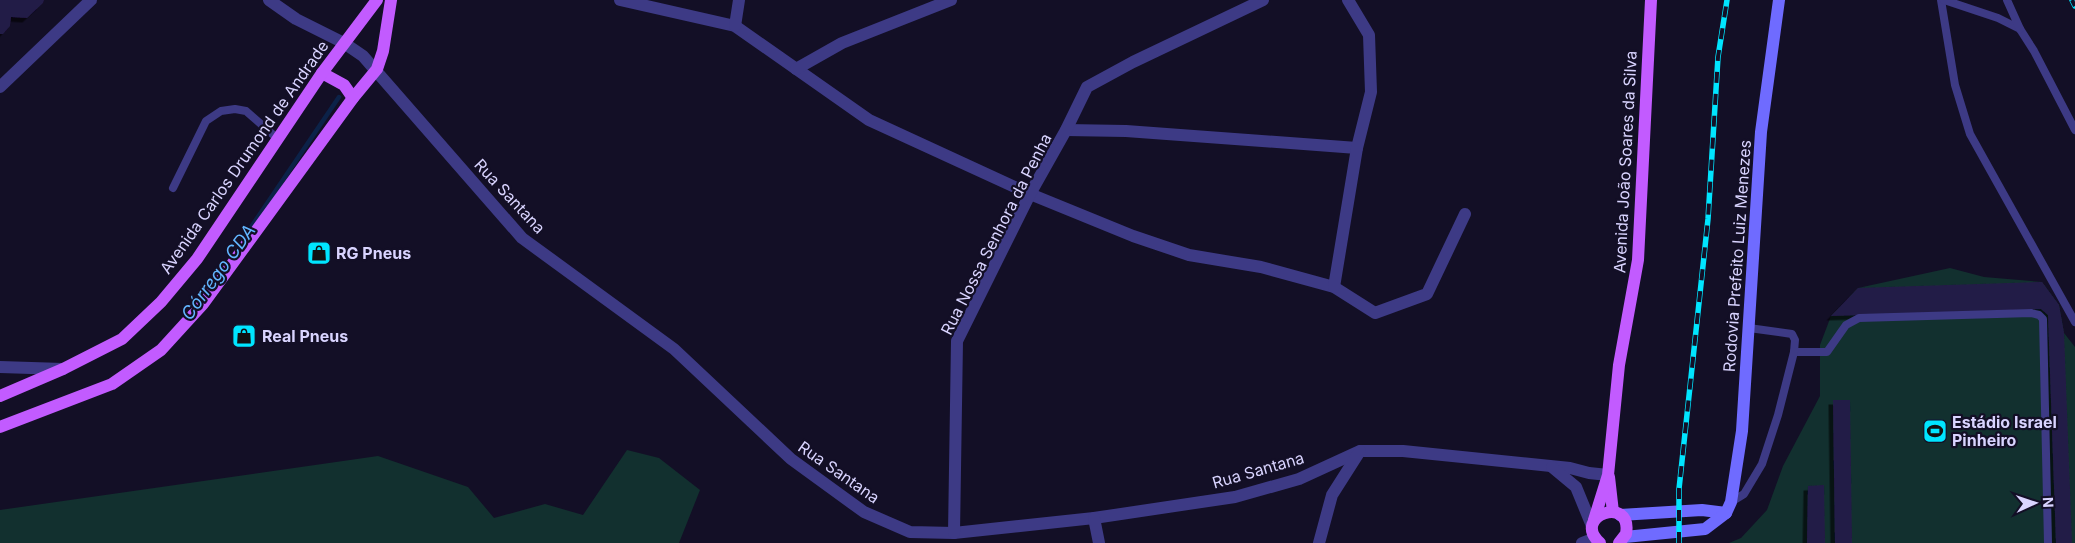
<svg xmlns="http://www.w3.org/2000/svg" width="2075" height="543" font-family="Inter,sans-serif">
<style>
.green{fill:#12302f}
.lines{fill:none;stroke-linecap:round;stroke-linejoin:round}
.stream{stroke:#0c2248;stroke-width:4.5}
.building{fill:#241b47;filter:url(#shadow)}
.service{stroke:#3d3a85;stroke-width:8}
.minor{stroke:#3d3a85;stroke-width:12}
.tertiary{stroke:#3d3a85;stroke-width:12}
.secondary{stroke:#6f6bff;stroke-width:12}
.primary{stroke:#c25bff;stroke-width:12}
.rail-casing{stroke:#00e5ff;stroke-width:5.5}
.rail{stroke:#130f26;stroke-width:4;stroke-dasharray:11;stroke-linecap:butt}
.labels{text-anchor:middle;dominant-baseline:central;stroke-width:4.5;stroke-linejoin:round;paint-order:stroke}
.street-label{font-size:16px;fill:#d9d4ff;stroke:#130f26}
.poi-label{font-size:16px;font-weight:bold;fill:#d9d4ff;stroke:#130f26;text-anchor:start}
.water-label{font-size:18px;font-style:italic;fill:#62b6ff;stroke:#130f26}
</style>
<defs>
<filter id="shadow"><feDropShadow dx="-4.5" dy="4.5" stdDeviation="0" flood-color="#0009"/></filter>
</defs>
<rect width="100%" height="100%" fill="#130f26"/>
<g class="green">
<polygon points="1950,268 1984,277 2042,282 2059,305 2064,333 2075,347 2075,543 1729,543 1741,538 1767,510 1783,466 1820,396 1820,345 1831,316 1858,288"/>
<polygon points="627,450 659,458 700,490 679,543 0,543 0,510 378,456 468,487 494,518 545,504 583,515"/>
</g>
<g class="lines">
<polyline class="stream" points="247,233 339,97"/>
</g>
<g class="building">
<polygon points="0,0 44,0 43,3 27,18 11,17 10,26 3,34 0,34"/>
<polygon points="2042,282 2059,305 2064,333 2072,543 2056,543 2048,315 2041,309 1831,316 1858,288"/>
<polygon points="1833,400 1850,400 1852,543 1835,543"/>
<polygon points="1824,485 1825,543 1807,543 1808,486"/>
</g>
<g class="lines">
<g class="service">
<polyline points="1941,0 1955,85 1970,134 2075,322"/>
<polyline points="1944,0 1998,18 2020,29 2034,51 2075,130"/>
<polyline points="2007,0 2020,29"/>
<polyline points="173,188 206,121 221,111 235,109 246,111 278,139"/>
<polyline points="1794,352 1827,352 1846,325 1859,318 2031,313 2039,315 2043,319 2048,543"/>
<polyline points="1731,502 1744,494 1762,464 1778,415 1794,352 1795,340 1792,334 1749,328"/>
</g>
<g class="minor">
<polyline points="269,0 296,19 344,43 363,56 522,238 674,349 791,459 864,512 910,532 954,533 1094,518 1235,497 1299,479 1360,451 1403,451 1570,468 1589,473 1608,475"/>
<polyline points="620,0 735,26 869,120 1030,194 1133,236 1189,255 1261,267 1334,287 1375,313 1427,294 1465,214"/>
<polyline points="735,26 739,0"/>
<polyline points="796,69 842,43 951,0"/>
<polyline points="1066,130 1126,131 1357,148"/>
<polyline points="1334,287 1357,148 1371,92 1369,35 1348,0"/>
<polyline points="0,367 63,369"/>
<polyline points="1552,467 1576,487 1592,526"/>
<polyline points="1094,518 1099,543"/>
<polyline points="954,533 957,341 1030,194 1066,130 1087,87 1133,62 1263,0"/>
<polyline points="1319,543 1332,495 1360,451"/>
<polyline points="1582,543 1595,538"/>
</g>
<polyline class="tertiary" points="0,87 91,0"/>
<g class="secondary">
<polyline points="1620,515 1702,510 1726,513"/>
<polyline points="1625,537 1705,529 1726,513 1731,502 1742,431 1761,132 1779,0"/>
</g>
<g class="primary">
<polyline points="322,73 344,85 353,98"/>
<polyline points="0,396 63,369 122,339 161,302 197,259 322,73 377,0"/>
<polyline points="0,427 112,384 161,350 203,304 353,98 377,69 383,51 391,0"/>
<polyline points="1609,477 1613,512"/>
<polyline points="1594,520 1608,475 1619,365 1638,260 1651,0"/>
<path d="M1600 543C1570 516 1633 494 1626 534L1619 543"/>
</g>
<g class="rail-casing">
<g id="rail">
<polyline points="2072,0 2075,6"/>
<polyline points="1679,543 1679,489 1708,219 1718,57 1727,0"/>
</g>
</g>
<use href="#rail" class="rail"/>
</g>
<defs>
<g id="shop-square" transform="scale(1.25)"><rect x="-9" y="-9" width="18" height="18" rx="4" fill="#00e5ff" stroke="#130f26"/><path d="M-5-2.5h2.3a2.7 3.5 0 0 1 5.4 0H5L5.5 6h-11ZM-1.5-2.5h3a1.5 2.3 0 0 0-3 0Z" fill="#111"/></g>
<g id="stadium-square" transform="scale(1.25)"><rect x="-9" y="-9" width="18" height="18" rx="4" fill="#00e5ff" stroke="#130f26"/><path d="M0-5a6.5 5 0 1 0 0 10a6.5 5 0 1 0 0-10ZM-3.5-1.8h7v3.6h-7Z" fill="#111"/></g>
</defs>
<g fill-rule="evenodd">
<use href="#shop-square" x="319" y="253"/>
<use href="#shop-square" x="244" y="336"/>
<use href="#stadium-square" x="1935" y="431"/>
</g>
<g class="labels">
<g class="street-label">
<text transform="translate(244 157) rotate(-55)">Avenida Carlos Drumond de Andrade</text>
<text transform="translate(1625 162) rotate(-87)">Avenida João Soares da Silva</text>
<text transform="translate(510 196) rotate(47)">Rua Santana</text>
<text transform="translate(996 234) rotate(-63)">Rua Nossa Senhora da Penha</text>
<text transform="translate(1737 256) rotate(-86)">Rodovia Prefeito Luiz Menezes</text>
<text transform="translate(1258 470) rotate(-16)">Rua Santana</text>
<text transform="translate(839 472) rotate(35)">Rua Santana</text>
</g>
<g class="poi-label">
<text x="336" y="253">RG Pneus</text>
<text x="262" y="336">Real Pneus</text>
<text x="1952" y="422">Estádio Israel<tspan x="1952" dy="18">Pinheiro</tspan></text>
</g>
<g class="water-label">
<text transform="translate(218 272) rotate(-54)">Córrego CDA</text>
</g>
</g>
<g transform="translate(2035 503) rotate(87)" stroke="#130f26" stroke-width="4" paint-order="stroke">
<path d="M0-4L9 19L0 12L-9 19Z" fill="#d9d4ff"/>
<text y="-8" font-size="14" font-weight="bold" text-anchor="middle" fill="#d9d4ff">N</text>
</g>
</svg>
